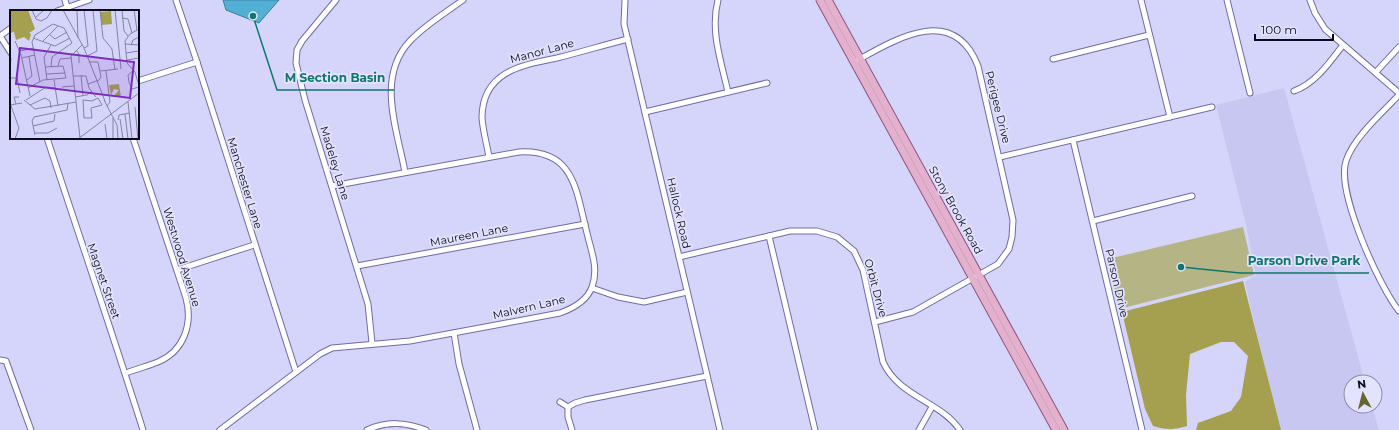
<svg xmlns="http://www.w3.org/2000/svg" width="1399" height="430" font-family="Montserrat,sans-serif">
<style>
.built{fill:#c8c7f2}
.green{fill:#b5b484}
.forest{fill:#a4a04f}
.water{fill:#51b0d4;stroke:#3d7e9e}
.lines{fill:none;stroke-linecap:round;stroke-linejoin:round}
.minor-casing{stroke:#706ca6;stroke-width:7}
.major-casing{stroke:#8c557a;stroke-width:9}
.minor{stroke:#fff;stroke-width:5}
.major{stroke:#e3b1cd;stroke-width:7}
.labels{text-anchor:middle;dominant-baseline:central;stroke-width:3.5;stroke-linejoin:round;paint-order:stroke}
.street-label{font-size:11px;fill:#0d0a20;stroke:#e3e3fd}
.inset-road{fill:none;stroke:#8583a3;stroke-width:1}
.view{fill:#7b2cbf;fill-opacity:0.15;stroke:#7b2cbf;stroke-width:2}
.inset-edge{fill:none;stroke:#0d0a20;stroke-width:2}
.leader{fill:none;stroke:#0f766e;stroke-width:1.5}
.callout-dot{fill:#0f766e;stroke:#e3e3fd;stroke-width:1.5}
.callout-label{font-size:12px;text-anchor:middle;font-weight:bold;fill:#0f766e;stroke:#e3e3fd;stroke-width:3.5;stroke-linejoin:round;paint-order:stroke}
</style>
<rect width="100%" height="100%" fill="#d5d4fb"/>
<polygon class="built" points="1284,88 1365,382 1351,382 1351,406 1372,406 1379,430 1279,430 1245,282 1256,275 1246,225 1216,105"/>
<polygon class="green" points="1243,227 1254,275 1119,309 1108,259"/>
<path class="forest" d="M1243 281 1281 430H1196L1198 423 1231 411 1241 397 1248 356 1234 342H1221L1190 354 1186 395 1187 426C1174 430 1166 430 1153 426L1145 409 1122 312Z"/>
<polygon class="water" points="223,0 279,0 259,23 226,10"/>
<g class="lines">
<g class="minor-casing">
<g id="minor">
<polyline points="65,0 67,7"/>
<polyline points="176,0 197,62 296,372"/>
<polyline points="336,0 302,41 297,50 296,63 305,100 368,304 372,343"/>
<polyline points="625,0 624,24 720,430"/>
<path d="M718 0C710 31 721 61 728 92"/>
<polyline points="1141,0 1170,117"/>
<polyline points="1227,0 1250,93"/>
<polyline points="1310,0 1315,13 1325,29 1399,93"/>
<polyline points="57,11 89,0"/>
<polyline points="0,36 11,53"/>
<polyline points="0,36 11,28"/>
<polyline points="1053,59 1149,35"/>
<path d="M858 60C899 37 954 5 978 66L1013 220 1012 237 1009 249 998 264 913 312 875 322"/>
<polyline points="1376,72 1399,47"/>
<polyline points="138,81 197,62"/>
<path d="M1294 91C1315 84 1330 62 1343 45"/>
<path d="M1399 95C1382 113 1354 137 1346 161 1336 192 1379 286 1399 311"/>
<polyline points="645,112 767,83"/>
<path d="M47 138C79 235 112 332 143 430"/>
<polyline points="1073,140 1142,430"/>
<path d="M489 157C487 145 483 131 482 118 482 72 521 65 557 58 581 52 604 45 628 39"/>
<polyline points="1000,157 1212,107"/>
<path d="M405 172C397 129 376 77 410 41 425 25 445 13 463 0"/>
<polyline points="1093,221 1192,196"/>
<polyline points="769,236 815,430"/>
<path d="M679 257 790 231H817L837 237 854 251 863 270 883 362C899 397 940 401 960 430"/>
<polyline points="357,266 585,224"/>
<polyline points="177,270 254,245"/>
<polyline points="592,288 618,297 644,302 687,292"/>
<polyline points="454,333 459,364 477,430"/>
<polyline points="0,360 6,361 31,430"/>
<path d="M126 373C136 369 148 366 158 362 184 351 193 324 186 298L133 138"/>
<polyline points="560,402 568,407"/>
<polyline points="568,407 575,403 585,400 707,376"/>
<polyline points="568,407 568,417 572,430"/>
<path d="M220 430 320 354 332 348 410 341 560 313C574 308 587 301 592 287 599 268 591 251 587 233 576 191 575 149 519 152L332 186"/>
<path d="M367 430C387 421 405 422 426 430"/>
<polyline points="919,430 932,407"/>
</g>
</g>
<g class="major-casing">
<g id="major">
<polyline points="820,0 1056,430"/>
<polyline points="828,0 1064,430"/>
</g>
</g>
<use href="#minor" class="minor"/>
<use href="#major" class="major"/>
</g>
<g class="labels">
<g class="street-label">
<text transform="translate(542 51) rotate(-15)">Manor Lane</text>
<text transform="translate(998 107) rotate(76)">Perigee Drive</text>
<text transform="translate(335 163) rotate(73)">Madeley Lane</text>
<text transform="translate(245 183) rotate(73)">Manchester Lane</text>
<text transform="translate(956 210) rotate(61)">Stony Brook Road</text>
<text transform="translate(679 213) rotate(77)">Hallock Road</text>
<text transform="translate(469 235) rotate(-11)">Maureen Lane</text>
<text transform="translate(182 257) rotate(73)">Westwood Avenue</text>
<text transform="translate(104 281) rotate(71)">Magnet Street</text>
<text transform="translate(1117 283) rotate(77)">Parson Drive</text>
<text transform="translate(876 288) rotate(75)">Orbit Drive</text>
<text transform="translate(529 307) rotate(-13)">Malvern Lane</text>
</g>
</g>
<g transform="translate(10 10)">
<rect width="129" height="129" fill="#d5d4fb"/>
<path d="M0 0H18L25 19 19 23 21 24 19 31 14 27 6 30 4 22 0 23ZM101 1 102 14 92 15 90 2ZM109 74 111 87H103L109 80 104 79 101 85 99 75Z" fill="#a4a04f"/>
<path class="inset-road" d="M22 0 26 9 31 11 37 8 42 0M53 0 74 38 95 91M67 0 68 28M90 0 93 28 102 39 105 60M105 0 111 59M112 0 114 21 118 26M124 0 127 20M25 8 34 0M112 8 118 9 122 23M129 19 120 24 115 31 117 53 125 62 129 76M39 24 45 29 57 22M23 28 45 36 60 28M5 31 11 45 20 86M32 32 48 16M115 34 129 35M121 35 123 30 129 27M74 38 78 36 74 0M66 40 69 44V53M10 41 24 38M116 43 129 41M77 46 87 41 83 0M12 48 25 45M117 50 129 48M48 56 50 49 61 48M0 60 1 48M124 60 118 65 119 72 122 79 129 77M90 61 108 59M96 61 100 92 97 96M36 64 55 63M71 65 73 86M63 66H76L79 78 86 87M0 68H7L10 83M17 70 22 66 19 47M37 70 34 47 41 35M44 70 48 96M30 72 22 32 25 25 43 14 54 18 62 33 42 47 41 57M78 74 89 70 91 67 88 52H79M52 77 64 76M18 78 33 70 56 68 53 56 35 57M65 87 77 85 82 81M88 88 92 95 81 98 82 108H74L73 90 82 91ZM14 90 25 99 66 92M16 90 36 77 45 78M94 90 107 115 108 129M118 92 122 129M0 93 9 118 5 129M6 94 4 87H9M0 95 12 93M20 95 35 88 40 91 41 98M125 97 128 129M115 104 118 129M110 109 113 129M108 110 109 105 120 103M95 114 97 129M23 116 44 111 45 104M24 123H38L47 118M25 125 22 111 24 107 57 100 58 93M70 128 61 46 72 35M68 129 129 83M103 129V108"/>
<path class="view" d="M10 38 124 52 120 88 6 74Z"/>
<rect width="129" height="129" class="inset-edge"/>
</g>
<path class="leader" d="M253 16L277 90H394M1181 267L1240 273H1369"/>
<g class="callout-dot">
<circle cx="253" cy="16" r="4"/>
<circle cx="1181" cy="267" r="4"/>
</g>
<g class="callout-label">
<text x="335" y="82">M Section Basin</text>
<text x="1304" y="265">Parson Drive Park</text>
</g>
<g transform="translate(1363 394) rotate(353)"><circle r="19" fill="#e3e3fd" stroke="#8d8ca5"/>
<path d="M0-3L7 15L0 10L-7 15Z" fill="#65632f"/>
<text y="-6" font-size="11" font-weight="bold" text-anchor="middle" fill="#0d0a20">N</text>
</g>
<path d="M1255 34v6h78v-6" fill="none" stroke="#0d0a20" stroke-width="2"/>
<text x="1261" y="34" font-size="12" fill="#0d0a20" stroke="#e3e3fd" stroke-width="3" paint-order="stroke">100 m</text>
</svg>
